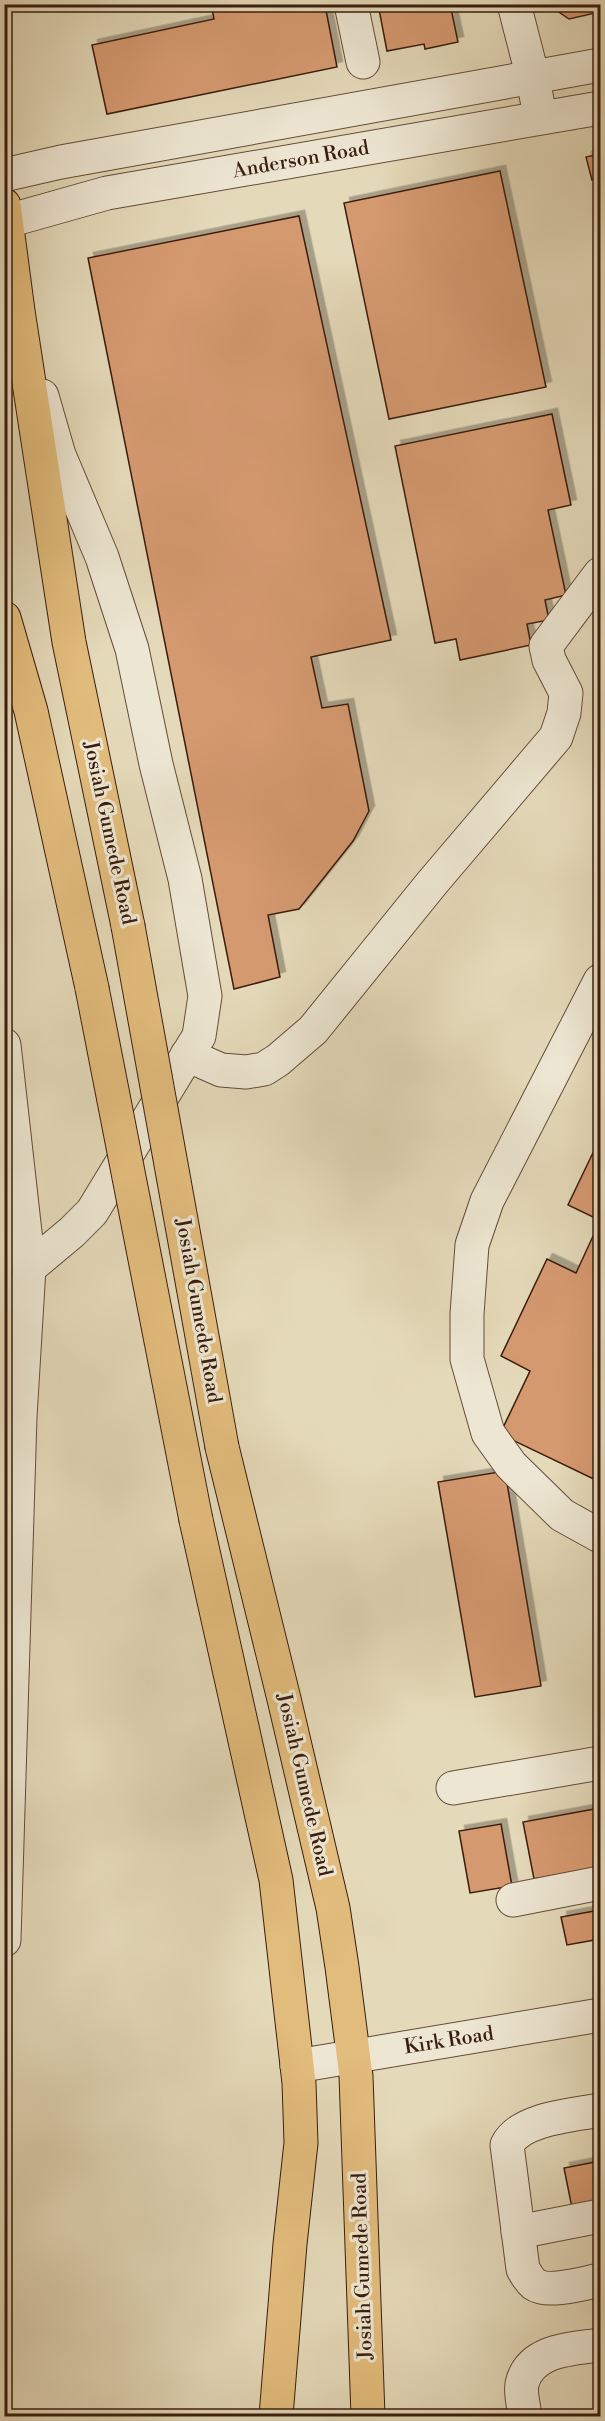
<svg xmlns="http://www.w3.org/2000/svg" width="605" height="2421" font-family="'Libre Bodoni',serif">
<style>
.building{fill:#d59970;stroke:#3a1d0e;stroke-width:1.5;filter:url(#shadow)}
.lines{fill:none;stroke-linecap:round;stroke-linejoin:round}
.minor-casing{stroke:#644c39;stroke-width:35}
.major-casing{stroke:#3a1d0e;stroke-width:35}
.minor{stroke:#ede6d2;stroke-width:33}
.major{stroke:#e2bc7c;stroke-width:33}
.major-bridge-casing{stroke:#3a1d0e;stroke-width:35;stroke-linecap:butt}
.major-bridge{stroke:#e2bc7c;stroke-width:33}
.labels{text-anchor:middle;dominant-baseline:central;stroke-width:6;stroke-linejoin:round;paint-order:stroke}
.street-label{font-size:20px;fill:#3a1d0e;stroke:#ede6d2}
</style>
<defs>
<filter id="shadow"><feDropShadow dx="5.5" dy="-5.5" stdDeviation="0" flood-color="#0004"/></filter>
</defs>
<rect width="100%" height="100%" fill="#e4d9b9"/>
<filter id="stains"><feTurbulence type="fractalNoise" baseFrequency=".00333" numOctaves="4"/><feColorMatrix values="0 0 0 0 .2 0 0 0 0 .09 0 0 0 0 .02 0 0 0 .5 -.17"/></filter>
<radialGradient id="worn" r=".72"><stop offset=".6" stop-color="#630" stop-opacity="0"/><stop offset="1" stop-color="#630" stop-opacity=".3"/></radialGradient>
<g class="building">
<polygon points="211,4 297,4 298,11 325,5 337,67 107,114 92,45 214,19"/>
<polygon points="378,4 450,4 458,42 425,49 424,44 387,51"/>
<polygon points="547,4 600,4 600,12 569,19"/>
<polygon points="600,154 600,178 592,180 586,157"/>
<polygon points="500,171 546,387 389,419 344,203"/>
<polygon points="299,216 391,640 311,657 322,708 348,704 369,811 353,841 299,909 268,915 280,977 234,989 88,258"/>
<polygon points="552,414 571,505 548,510 566,595 545,600 549,620 527,624 531,645 460,660 456,639 435,643 395,446"/>
<polygon points="600,1138 600,1202 593,1217 568,1205"/>
<polygon points="600,1221 600,1482 500,1434 530,1371 501,1356 547,1259 576,1273"/>
<polygon points="505,1471 541,1686 475,1697 438,1482"/>
<polygon points="600,1808 600,1867 534,1879 523,1822"/>
<polygon points="501,1824 512,1886 470,1893 459,1831"/>
<polygon points="600,1910 600,1939 567,1945 561,1917"/>
<polygon points="600,2161 600,2203 572,2208 564,2168"/>
</g>
<g class="lines">
<g class="minor-casing">
<g id="minor">
<polyline points="351,4 363,62"/>
<polyline points="514,4 533,78 537,100"/>
<polyline points="4,175 61,162 600,65"/>
<polyline points="4,222 107,193 600,108"/>
<polyline points="600,981 487,1201 472,1245 467,1314 467,1359 488,1433 511,1465 562,1515 600,1536"/>
<polyline points="4,1045 29,1268 20,1417 4,1940"/>
<polyline points="187,1055 221,1070 246,1072 264,1069 278,1060 313,1030 432,883 556,737 564,713 566,693 549,660 546,646 600,574"/>
<polyline points="29,1268 72,1232 92,1212 199,1036 205,996 185,879 156,764 132,649 102,557 59,455 42,396"/>
<polyline points="453,1788 600,1763"/>
<polyline points="513,1900 600,1883"/>
<polyline points="297,2066 600,2015"/>
<path d="M600 2110C575 2115 520 2118 507 2145L523 2269C526 2274 529 2280 534 2284 548 2294 585 2283 600 2280"/>
<polyline points="518,2232 600,2216"/>
<path d="M525 2416C524 2407 520 2393 522 2384 530 2349 573 2349 600 2345"/>
</g>
</g>
<g class="major-casing">
<g id="major">
<polyline points="4,205 18,311 69,642 128,926"/>
<polyline points="4,618 31,711 92,988"/>
<polyline points="222,1447 284,1699 333,1908 342,1967 356,2076 368,2416"/>
<polyline points="196,1520 276,1880 299,2083 301,2143 290,2244 276,2416"/>
</g>
</g>
<use href="#minor" class="minor"/>
<use href="#major" class="major"/>
<g class="major-bridge-casing">
<g id="major-bridge">
<polyline points="128,926 222,1447"/>
<polyline points="92,988 196,1520"/>
</g>
</g>
<use href="#major-bridge" class="major-bridge"/>
</g>
<g class="labels">
<g class="street-label">
<text transform="translate(301 160) rotate(-10)">Anderson Road</text>
<text transform="translate(109 833) rotate(78)">Josiah Gumede Road</text>
<text transform="translate(198 1311) rotate(80)">Josiah Gumede Road</text>
<text transform="translate(304 1785) rotate(77)">Josiah Gumede Road</text>
<text transform="translate(449 2041) rotate(-9)">Kirk Road</text>
<text transform="translate(363 2266) rotate(-92)">Josiah Gumede Road</text>
</g>
</g>
<rect width="605" height="2421" fill="none" stroke="#e4d9b9" stroke-width="24"/>
<rect x="6" y="6" width="593" height="2409" fill="none" stroke="#3a1d0e" stroke-width="3"/>
<rect x="12" y="12" width="581" height="2397" fill="none" stroke="#3a1d0e" stroke-width="1.5"/>
<rect width="100%" height="100%" filter="url(#stains)"/>
<rect width="100%" height="100%" fill="url(#worn)"/>
</svg>
